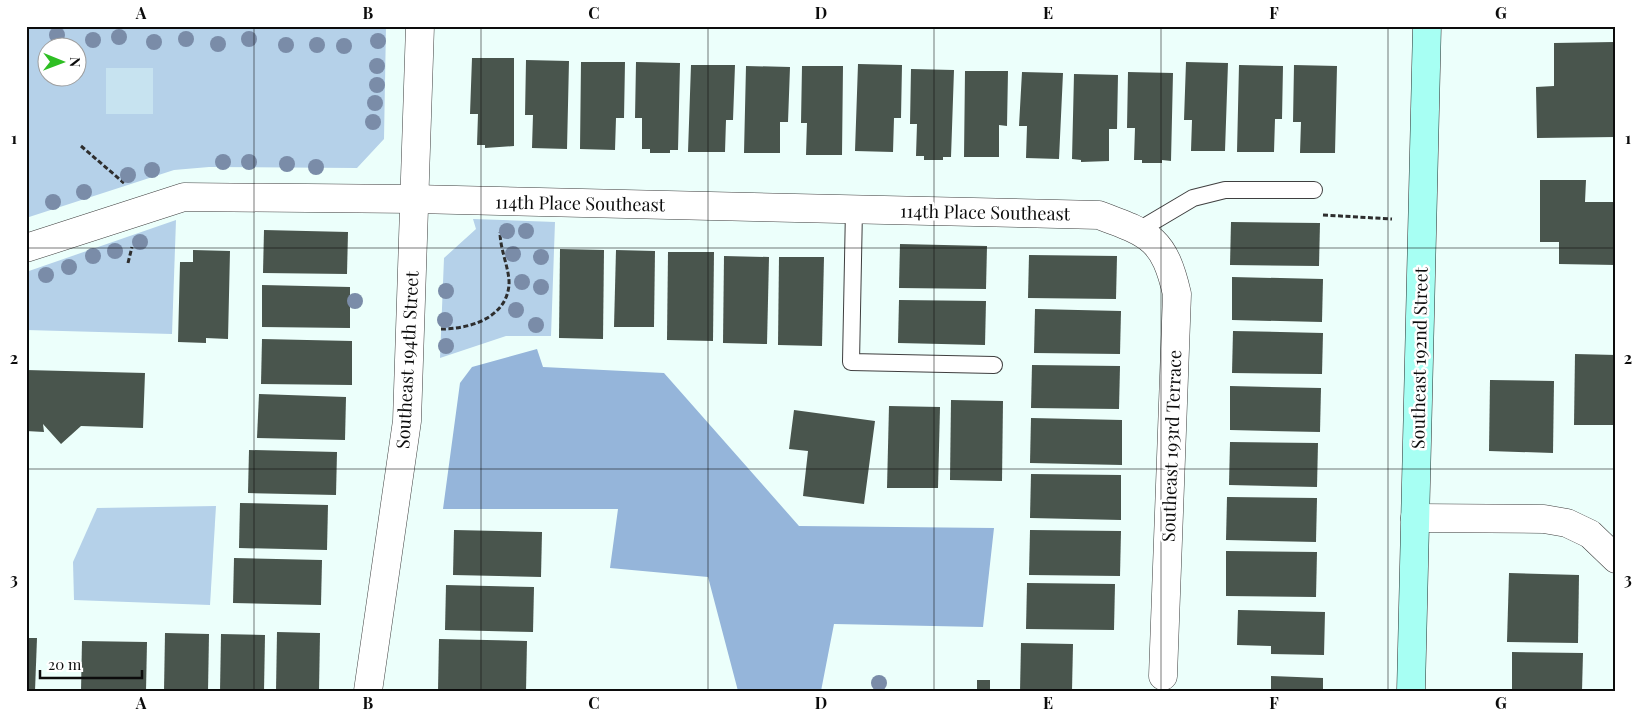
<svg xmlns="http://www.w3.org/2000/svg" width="1642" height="717" font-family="'Playfair Display',serif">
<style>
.green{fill:#b5d1e9;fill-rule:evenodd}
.forest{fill:#95b5da}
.pitch{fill:#c7e3f0}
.building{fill:#49554d}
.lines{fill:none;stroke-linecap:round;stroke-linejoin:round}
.lane-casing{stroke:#3f3f3f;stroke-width:18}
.street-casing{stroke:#3f3f3f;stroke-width:29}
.secondary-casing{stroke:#2e2e2e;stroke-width:29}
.path{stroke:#2e2e2e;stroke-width:3;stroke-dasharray:5 2.5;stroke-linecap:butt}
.lane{stroke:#fff;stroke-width:16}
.street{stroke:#fff;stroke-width:28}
.secondary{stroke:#a7fff3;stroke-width:28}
.tree{fill:#7a8ca8}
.grid{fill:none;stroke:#0c0c0c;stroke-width:1;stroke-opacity:0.55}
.labels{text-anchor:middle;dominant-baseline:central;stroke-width:5;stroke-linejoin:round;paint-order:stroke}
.street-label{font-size:18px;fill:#0c0c0c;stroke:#fff}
.neatline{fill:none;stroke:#0c0c0c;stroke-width:2}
.grid-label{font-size:16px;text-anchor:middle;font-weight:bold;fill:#0c0c0c}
</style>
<rect width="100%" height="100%" fill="#ecfffb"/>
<g class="green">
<path d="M26 26H386L384 139 357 168 209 167 174 170 26 218ZM48 48H78V78H48Z"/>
<polygon points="473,219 555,222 551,336 506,336 440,358 444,258 476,229"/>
<polygon points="176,220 172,334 26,330 26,272"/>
<polygon points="216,506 210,605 74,600 73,562 97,508"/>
</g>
<polygon class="forest" points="537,349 543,367 664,373 799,526 994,528 983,627 834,624 821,691 738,691 708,577 610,568 618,509 443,509 460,383 472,367"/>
<rect class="pitch" x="106" y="68" width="47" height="46"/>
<g class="building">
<polygon points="1614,42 1616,137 1537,138 1536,87 1554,86 1554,43"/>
<polygon points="472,58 514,58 514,146 485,148 485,145 477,145 478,114 470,114"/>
<polygon points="526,60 569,61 567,149 532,148 533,115 525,115"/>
<polygon points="581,62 625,62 624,118 616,118 615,150 580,149"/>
<polygon points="636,62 680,63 678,150 670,150 670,153 650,153 650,149 642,149 642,118 635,118"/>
<polygon points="1186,62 1228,63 1225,151 1191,151 1192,120 1184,120"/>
<polygon points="858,64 902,65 901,118 894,118 893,152 855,151"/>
<polygon points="691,65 735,65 733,120 726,120 725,152 688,152"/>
<polygon points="1239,65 1283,66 1282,119 1275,119 1274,152 1237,152"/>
<polygon points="1294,65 1337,66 1335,153 1300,153 1301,122 1293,122"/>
<polygon points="746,66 790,67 788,122 780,122 780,153 744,153"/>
<polygon points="802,66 843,66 842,155 806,155 807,123 801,123"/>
<polygon points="911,69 954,70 951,157 943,157 943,160 924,160 924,156 916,156 917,124 910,124"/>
<polygon points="965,71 1008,71 1007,126 999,125 999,157 964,157"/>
<polygon points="1022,72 1063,73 1059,159 1026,158 1027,126 1019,126"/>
<polygon points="1128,72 1173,73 1171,161 1162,160 1162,163 1142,163 1142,160 1134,160 1135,128 1127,128"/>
<polygon points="1074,74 1118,75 1117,129 1109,129 1109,161 1081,162 1081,160 1072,159"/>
<polygon points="1540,180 1586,180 1585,202 1616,202 1616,265 1559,264 1559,242 1540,242"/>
<polygon points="1231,222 1320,223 1319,266 1230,265"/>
<polygon points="264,230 348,232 347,274 263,273"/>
<polygon points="900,244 987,246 986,289 899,288"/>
<polygon points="560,249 604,250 603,339 559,338"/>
<polygon points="193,250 230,251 228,339 206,338 206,343 178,342 180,262 193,262"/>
<polygon points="616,250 655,251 654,327 614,327"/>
<polygon points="668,252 714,252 713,341 667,340"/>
<polygon points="1029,255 1117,256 1116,299 1028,298"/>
<polygon points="724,256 769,257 767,344 723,343"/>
<polygon points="779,257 824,257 822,346 778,345"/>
<polygon points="1232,277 1323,279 1322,322 1232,320"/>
<polygon points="262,285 350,287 350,328 262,327"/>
<polygon points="899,300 986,301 985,345 898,343"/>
<polygon points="1035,309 1121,311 1120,354 1034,353"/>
<polygon points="1233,331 1323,333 1322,374 1232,373"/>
<polygon points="262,339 352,341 352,385 261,384"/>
<polygon points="1575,354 1616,355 1616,425 1574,425"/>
<polygon points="1032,365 1120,366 1119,409 1031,408"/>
<polygon points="26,370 145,373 143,428 81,426 61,444 43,424 44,432 26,431"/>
<polygon points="1490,380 1554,381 1553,453 1489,451"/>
<polygon points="1230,386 1321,388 1320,432 1230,430"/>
<polygon points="259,394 346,397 345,440 257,438"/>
<polygon points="951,400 1003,401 1002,481 950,480"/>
<polygon points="889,406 940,407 938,488 887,488"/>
<polygon points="794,410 875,421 864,504 803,496 808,451 789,449"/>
<polygon points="1031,418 1122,420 1122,465 1030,463"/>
<polygon points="1230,442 1318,443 1317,487 1229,485"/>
<polygon points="249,450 337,452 336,495 248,493"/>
<polygon points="1031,474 1121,475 1121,520 1030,518"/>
<polygon points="1227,497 1317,498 1316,542 1226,540"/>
<polygon points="240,503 328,505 327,550 239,548"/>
<polygon points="454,530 542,532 541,577 453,575"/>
<polygon points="1030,530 1121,531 1120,576 1029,575"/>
<polygon points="1226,551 1317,552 1316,597 1226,596"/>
<polygon points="234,558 322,560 321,605 233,603"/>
<polygon points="1509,573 1579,575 1578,643 1507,642"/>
<polygon points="1027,583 1115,584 1114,630 1026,629"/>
<polygon points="446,585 534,587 533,632 445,630"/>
<polygon points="1238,610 1325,612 1324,655 1271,654 1271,646 1237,645"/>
<polygon points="277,632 320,633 319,691 276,691"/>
<polygon points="165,633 209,634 208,691 164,691"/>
<polygon points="221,634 265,635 264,691 220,691"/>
<polygon points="26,638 37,638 35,691 26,691"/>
<polygon points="439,639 527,641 526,691 438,691"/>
<polygon points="82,641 147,642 146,691 81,691"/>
<polygon points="1021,643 1073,644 1072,691 1020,691"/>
<polygon points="1512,652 1583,653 1582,691 1512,691"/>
<polygon points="1271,676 1323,678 1323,691 1271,691"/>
<rect x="977" y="680" width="13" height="11"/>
</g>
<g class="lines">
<g class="lane-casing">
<g id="lane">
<polyline points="854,209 851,362 994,365"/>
<polyline points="1139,230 1193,198 1225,190 1314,190"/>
</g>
</g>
<g class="street-casing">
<g id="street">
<path d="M26 248 184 197 414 199 1099 215C1150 234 1164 238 1177 294L1163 676"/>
<polyline points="1415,518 1544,519 1567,523 1590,534 1616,559"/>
<polyline points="368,691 407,421 420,26"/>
</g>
</g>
<g class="secondary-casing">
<polyline id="secondary" points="1411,691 1427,26"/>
</g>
<g class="path">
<polyline points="81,146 124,183"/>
<polyline points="1323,215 1392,219"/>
<polyline points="128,263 132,247"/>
<path d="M441 329C468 329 506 319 509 285 510 270 500 250 500 232"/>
</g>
<use href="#lane" class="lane"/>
<use href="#street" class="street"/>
<use href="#secondary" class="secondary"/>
</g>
<g class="tree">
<circle cx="57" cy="35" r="8"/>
<circle cx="119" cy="37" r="8"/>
<circle cx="186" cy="39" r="8"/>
<circle cx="249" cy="39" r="8"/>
<circle cx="93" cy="40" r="8"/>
<circle cx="378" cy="41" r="8"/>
<circle cx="154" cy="42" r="8"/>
<circle cx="218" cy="44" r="8"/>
<circle cx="286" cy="45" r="8"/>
<circle cx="317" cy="45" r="8"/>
<circle cx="344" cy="46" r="8"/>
<circle cx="377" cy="66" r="8"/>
<circle cx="377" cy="85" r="8"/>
<circle cx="375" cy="103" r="8"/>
<circle cx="373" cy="122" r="8"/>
<circle cx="223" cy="162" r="8"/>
<circle cx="249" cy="162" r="8"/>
<circle cx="287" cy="164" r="8"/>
<circle cx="316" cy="167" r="8"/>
<circle cx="152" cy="170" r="8"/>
<circle cx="128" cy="175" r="8"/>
<circle cx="84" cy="192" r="8"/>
<circle cx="53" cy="202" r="8"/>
<circle cx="507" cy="231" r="8"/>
<circle cx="526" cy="231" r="8"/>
<circle cx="140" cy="242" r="8"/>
<circle cx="115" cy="251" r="8"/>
<circle cx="513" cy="254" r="8"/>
<circle cx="93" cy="256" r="8"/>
<circle cx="541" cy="257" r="8"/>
<circle cx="69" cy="267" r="8"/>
<circle cx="46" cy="275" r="8"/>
<circle cx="522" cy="282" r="8"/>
<circle cx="541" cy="287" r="8"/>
<circle cx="446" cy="291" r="8"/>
<circle cx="355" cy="301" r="8"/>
<circle cx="516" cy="310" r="8"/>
<circle cx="445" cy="320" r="8"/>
<circle cx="536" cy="325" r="8"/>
<circle cx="446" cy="346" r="8"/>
<circle cx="879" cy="683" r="8"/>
</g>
<path class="grid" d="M254 26V691M481 26V691M708 26V691M934 26V691M1161 26V691M1388 26V691M26 248H1616M26 469H1616"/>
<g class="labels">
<g class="street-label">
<text transform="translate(580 203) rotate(1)">114th Place Southeast</text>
<text transform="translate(985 212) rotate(1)">114th Place Southeast</text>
<text transform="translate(1419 358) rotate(-89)">Southeast 192nd Street</text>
<text transform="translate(407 360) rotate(-87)">Southeast 194th Street</text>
<text transform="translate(1171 446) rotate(-88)">Southeast 193rd Terrace</text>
</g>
</g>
<rect width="1642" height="717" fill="none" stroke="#ffffff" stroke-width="55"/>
<g transform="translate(62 62) rotate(91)"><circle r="24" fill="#ffffff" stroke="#9e9e9e"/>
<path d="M0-4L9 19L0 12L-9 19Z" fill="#2ebe23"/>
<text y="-8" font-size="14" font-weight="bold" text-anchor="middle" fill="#0c0c0c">N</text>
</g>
<path d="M40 670v8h102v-8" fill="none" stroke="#0c0c0c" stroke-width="2.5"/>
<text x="48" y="670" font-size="15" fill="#0c0c0c" stroke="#ffffff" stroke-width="4" paint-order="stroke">20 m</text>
<rect x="28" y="28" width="1586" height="662" class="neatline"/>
<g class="grid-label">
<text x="141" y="19">A</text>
<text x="368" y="19">B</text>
<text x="594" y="19">C</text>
<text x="821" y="19">D</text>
<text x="1048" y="19">E</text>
<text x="1274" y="19">F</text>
<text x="1501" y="19">G</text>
<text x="14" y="144">1</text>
<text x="1628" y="144">1</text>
<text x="14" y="364">2</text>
<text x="1628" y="364">2</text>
<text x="14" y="585">3</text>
<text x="1628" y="585">3</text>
<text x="141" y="709">A</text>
<text x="368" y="709">B</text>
<text x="594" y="709">C</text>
<text x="821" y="709">D</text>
<text x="1048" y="709">E</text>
<text x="1274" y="709">F</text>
<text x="1501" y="709">G</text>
</g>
</svg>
